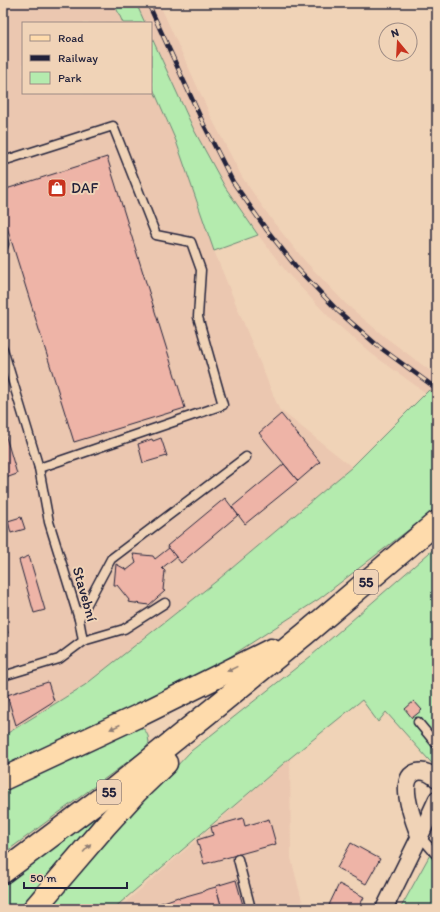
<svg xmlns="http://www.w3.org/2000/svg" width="440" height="912" font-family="Itim,sans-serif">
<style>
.built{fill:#ebc7b0}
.green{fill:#b4ebae;stroke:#6b8674}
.building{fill:#eeb4a7;stroke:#22223b}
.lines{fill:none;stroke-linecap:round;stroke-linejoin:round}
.lane-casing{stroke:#22223b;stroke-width:11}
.street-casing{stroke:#22223b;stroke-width:19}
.primary-casing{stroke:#22223b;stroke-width:25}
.lane{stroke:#f0d3b7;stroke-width:8}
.street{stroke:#f0d3b7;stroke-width:16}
.primary{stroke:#fedbac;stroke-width:22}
.rail-casing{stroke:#22223b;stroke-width:4.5}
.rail{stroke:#f0d3b7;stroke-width:3;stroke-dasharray:9;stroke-linecap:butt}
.oneway{fill:#907e74}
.labels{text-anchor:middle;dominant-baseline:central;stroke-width:4;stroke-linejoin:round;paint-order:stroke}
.shield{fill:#f0d3b7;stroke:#605760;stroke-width:1}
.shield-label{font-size:14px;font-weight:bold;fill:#22223b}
.poi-label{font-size:15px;fill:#22223b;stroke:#f0d3b7;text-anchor:start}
.street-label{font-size:15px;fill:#22223b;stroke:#f0d3b7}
</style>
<rect width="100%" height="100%" fill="#f0d3b7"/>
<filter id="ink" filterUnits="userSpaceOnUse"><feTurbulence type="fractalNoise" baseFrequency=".025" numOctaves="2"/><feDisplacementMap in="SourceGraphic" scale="8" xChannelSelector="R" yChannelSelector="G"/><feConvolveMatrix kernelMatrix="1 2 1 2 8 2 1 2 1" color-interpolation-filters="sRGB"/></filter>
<g filter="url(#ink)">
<g class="built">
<polygon points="3,3 114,3 123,23 23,23 23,93 151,93 151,84 176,141 214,251 279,409 352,467 219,579 85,685 3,736"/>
<polygon points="136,3 159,3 213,121 242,177 274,223 305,261 346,304 385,337 437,376 437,401 372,354 331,319 289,275 258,235 225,187 194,130 151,36 151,23 145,23"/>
<polygon points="290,758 291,858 304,909 118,909"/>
</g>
<g class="green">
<polygon points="114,3 136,3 145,23 123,23"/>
<polygon points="151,36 194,130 225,187 258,235 214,251 176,141 151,84"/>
<polygon points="429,390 437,396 437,508 319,599 222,662 139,704 3,767 3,736 85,685 219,579 352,467"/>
<polygon points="437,546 437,769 386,712 378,722 362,700 290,758 113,909 45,909 85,863 191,751 311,656"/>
<polygon points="137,726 145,730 148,736 149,743 145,749 3,854 3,787"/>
<polygon points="99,814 20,909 3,909 3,885"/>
<polygon points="437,842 437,909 400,909"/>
</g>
<g class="building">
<polygon points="107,157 185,408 74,442 3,214 3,190"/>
<polygon points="281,414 320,462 298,481 259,433"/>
<polygon points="3,427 17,474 3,479"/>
<polygon points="161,438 167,456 143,463 138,444 152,439 153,441"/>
<polygon points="284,464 298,481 245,524 232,507"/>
<polygon points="225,498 238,515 181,563 167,546"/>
<polygon points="21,517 25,529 11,533 8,521"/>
<polygon points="169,548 176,557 162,568 165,571 163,590 165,591 149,605 128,602 129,600 117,585 114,585 116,564 127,570 136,563 133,554 153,556 155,559"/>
<polygon points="29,556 45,610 34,613 19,560"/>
<polygon points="3,617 8,633 3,634"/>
<polygon points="48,682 54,701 16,725 7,695"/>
<polygon points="414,701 422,710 412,718 405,709"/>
<polygon points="243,818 245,826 269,819 276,844 204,864 197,840 213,835 211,827"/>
<polygon points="351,843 380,859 366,884 337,868"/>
<polygon points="236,880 244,909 222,909 216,886"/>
<polygon points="339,884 364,897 358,909 337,909 329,905"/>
<polygon points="216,887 222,909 159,909 158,904 178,897 179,898 204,891 205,890"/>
</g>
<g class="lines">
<g class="lane-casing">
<g id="lane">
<polyline points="3,161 113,126 156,235 191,242 201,270 198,317 223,405 39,468 3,349"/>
<polyline points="3,240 4,244 3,247"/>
<polyline points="79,619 111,559 246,457"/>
<polyline points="83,641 124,629 165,603"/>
<polyline points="3,676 59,659 83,641 79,619 49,522 39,468"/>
<polyline points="418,722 437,745"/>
<polyline points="420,836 437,856"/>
<polyline points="238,859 251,909"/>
</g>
</g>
<g class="street-casing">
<g id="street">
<path d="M420 838C415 824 395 778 417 772 425 770 431 774 437 779"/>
<polyline points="384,909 421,834 437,799"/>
</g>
</g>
<g class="primary-casing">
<g id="primary">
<polyline points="3,779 138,716 271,650"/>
<polyline points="3,872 115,788 213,709 305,634 437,522"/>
<polyline points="34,909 105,826 136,792 166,763"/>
</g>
</g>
<use href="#lane" class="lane"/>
<use href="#street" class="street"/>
<use href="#primary" class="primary"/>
<g class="rail-casing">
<polyline id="rail" points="148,3 204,125 233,182 266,229 297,268 338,311 378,346 437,389"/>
</g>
<use href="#rail" class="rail"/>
</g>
<defs><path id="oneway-solid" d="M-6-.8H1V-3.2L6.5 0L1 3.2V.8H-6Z"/></defs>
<g class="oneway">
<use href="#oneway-solid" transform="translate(232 669) rotate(154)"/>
<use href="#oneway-solid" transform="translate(115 727) rotate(155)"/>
<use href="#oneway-solid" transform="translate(87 848) rotate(-49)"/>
</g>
</g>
<defs>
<g id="shop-square" transform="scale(1)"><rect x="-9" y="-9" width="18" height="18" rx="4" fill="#c8321e" stroke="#f0d3b7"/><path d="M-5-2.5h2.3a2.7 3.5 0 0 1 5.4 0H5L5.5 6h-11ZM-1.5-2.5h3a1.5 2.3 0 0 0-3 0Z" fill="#fff"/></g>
</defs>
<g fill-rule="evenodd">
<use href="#shop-square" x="57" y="188"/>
</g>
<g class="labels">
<g class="shield">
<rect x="354" y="570" width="24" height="24" rx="3"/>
<rect x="97" y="780" width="24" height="24" rx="3"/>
</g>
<g class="shield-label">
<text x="366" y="582">55</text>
<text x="109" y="792">55</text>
</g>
<g class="poi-label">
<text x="71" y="188">DAF</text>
</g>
<g class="street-label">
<text transform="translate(85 594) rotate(74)">Stavební</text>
</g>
</g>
<rect width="440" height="912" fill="none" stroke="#f0d3b7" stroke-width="16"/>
<rect x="8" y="8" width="424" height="896" fill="none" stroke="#22223b" stroke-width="1.5" filter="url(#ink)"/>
<rect x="22" y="22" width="130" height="72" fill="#f0d3b7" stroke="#9e8c85"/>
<rect x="30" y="35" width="20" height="6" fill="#fedbac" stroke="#9e8c85"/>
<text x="58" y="42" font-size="12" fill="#22223b">Road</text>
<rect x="30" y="55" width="20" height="6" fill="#22223b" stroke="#9e8c85"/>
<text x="58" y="62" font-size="12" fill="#22223b">Railway</text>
<rect x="30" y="72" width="20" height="12" fill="#b4ebae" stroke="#9e8c85"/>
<text x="58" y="82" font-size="12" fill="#22223b">Park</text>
<g transform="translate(398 42) rotate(342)"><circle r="19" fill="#f0d3b7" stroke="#9e8c85"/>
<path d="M0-3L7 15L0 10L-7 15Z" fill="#c8321e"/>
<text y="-6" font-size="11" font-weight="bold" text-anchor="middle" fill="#22223b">N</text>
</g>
<path d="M24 882v6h103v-6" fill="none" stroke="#22223b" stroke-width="2"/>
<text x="30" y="882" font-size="12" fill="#22223b" stroke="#f0d3b7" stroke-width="3" paint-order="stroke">50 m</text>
</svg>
